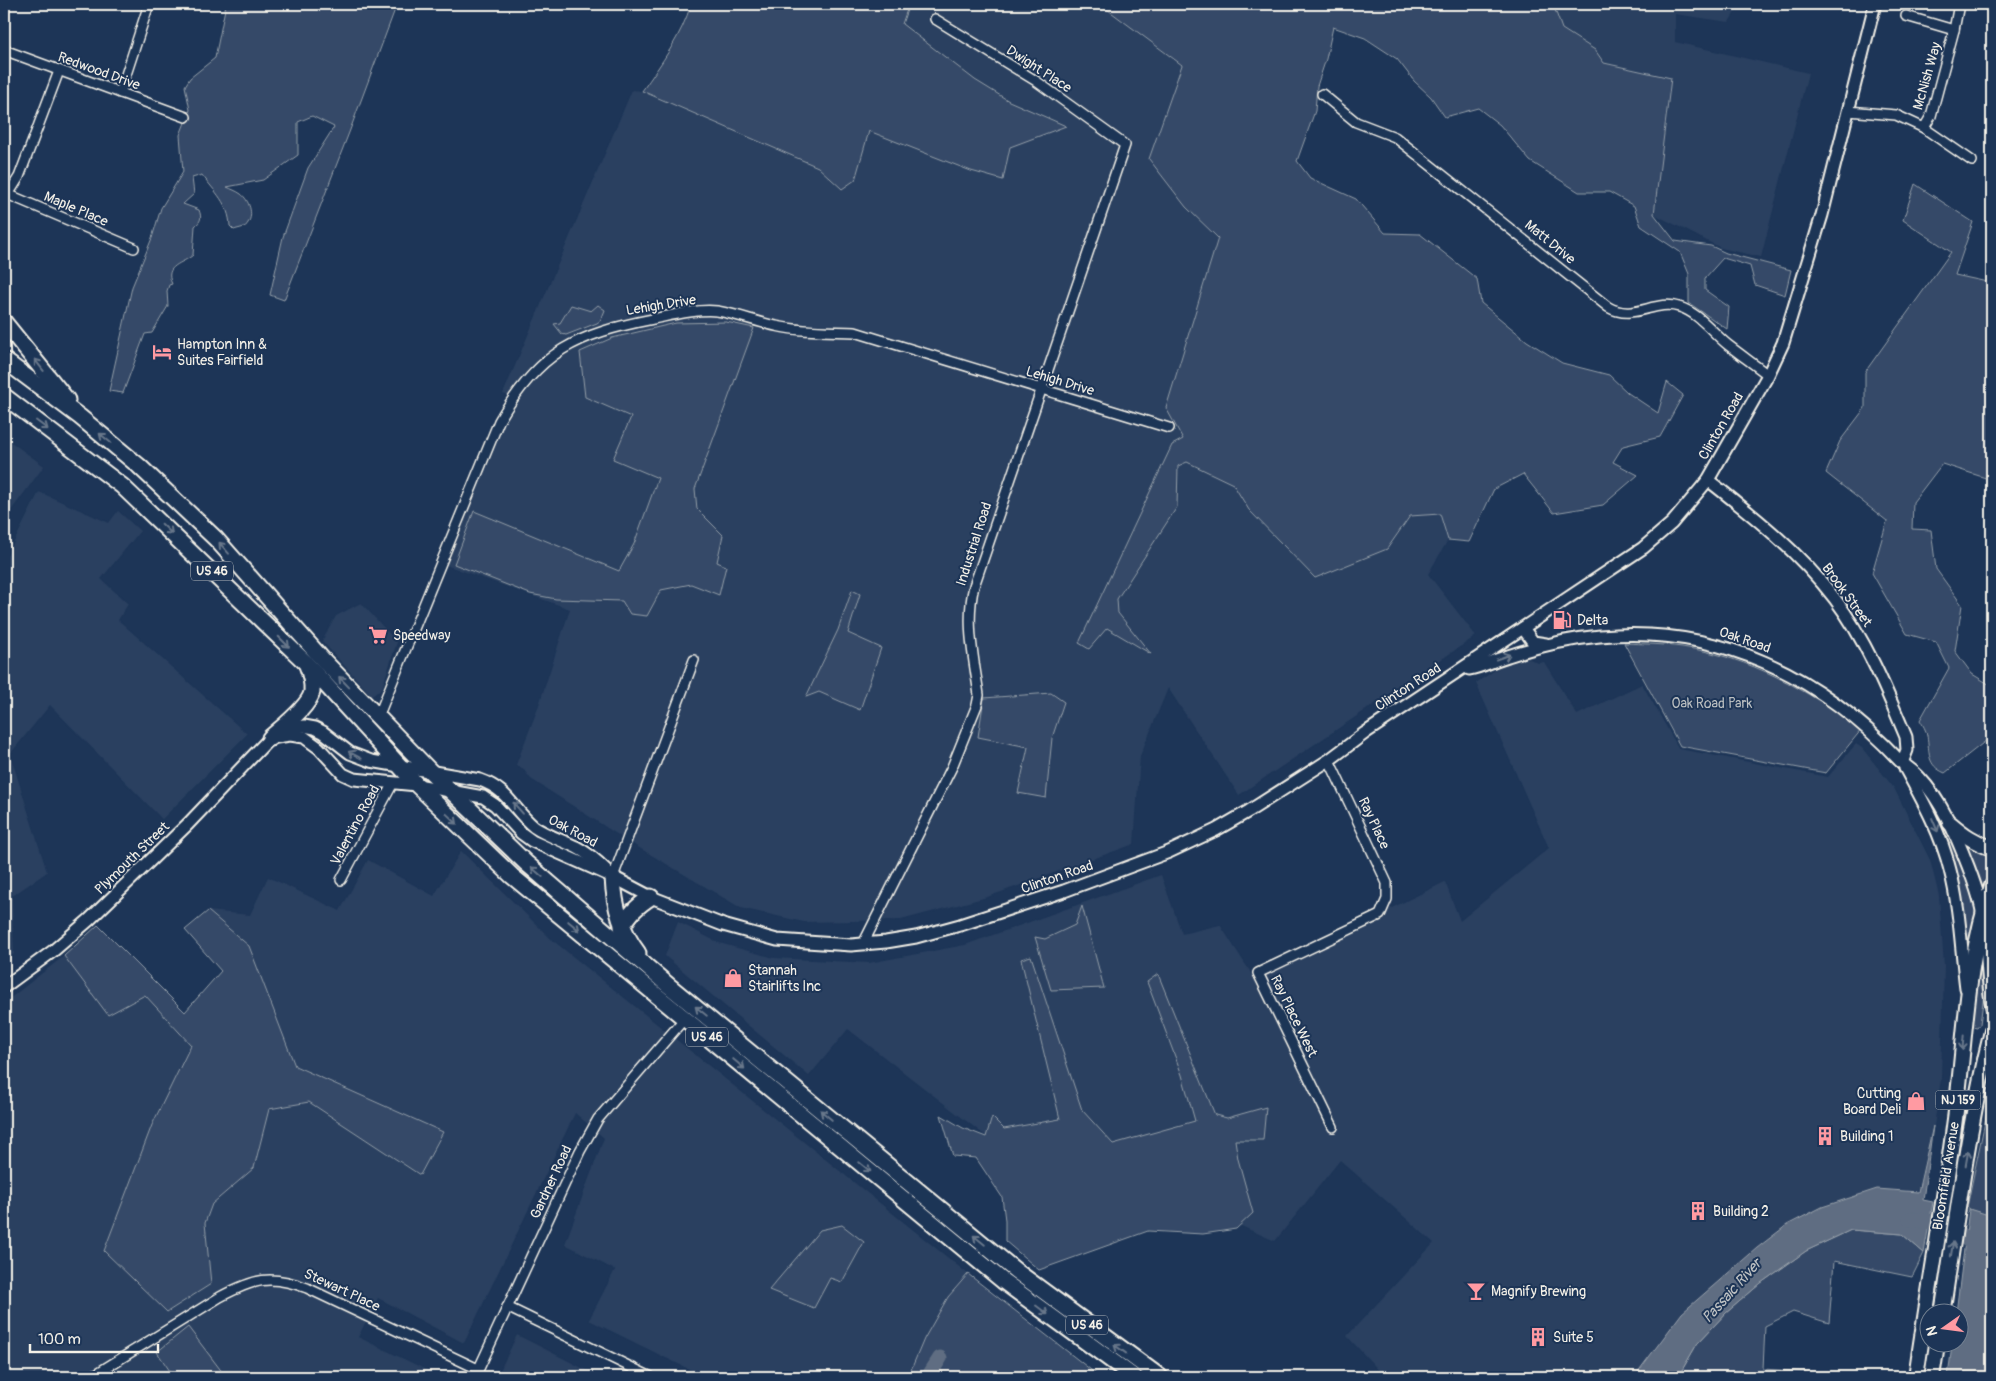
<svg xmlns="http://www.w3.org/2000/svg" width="1996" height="1381" font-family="Pangolin,sans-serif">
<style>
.built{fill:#2a4060}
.green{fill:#354a67;stroke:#949ea8}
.water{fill:#5e6d82;stroke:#9aa2ab}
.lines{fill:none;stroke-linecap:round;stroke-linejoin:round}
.river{stroke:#5e6d82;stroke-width:15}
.minor-casing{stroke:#f4f1e8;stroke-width:12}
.tertiary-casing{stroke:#f4f1e8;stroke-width:15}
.primary-casing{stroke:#f4f1e8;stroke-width:18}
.trunk-casing{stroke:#f4f1e8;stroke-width:19}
.minor{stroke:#1d3557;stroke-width:9}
.tertiary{stroke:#1d3557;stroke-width:11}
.primary{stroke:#1d3557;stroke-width:14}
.trunk{stroke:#1d3557;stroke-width:15}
.oneway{stroke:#68778a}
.labels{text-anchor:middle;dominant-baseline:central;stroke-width:4;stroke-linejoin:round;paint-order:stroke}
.shield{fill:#1d3557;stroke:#b4b9bc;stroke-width:1}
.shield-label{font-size:12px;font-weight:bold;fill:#f4f1e8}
.street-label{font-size:14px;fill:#f4f1e8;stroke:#1d3557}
.poi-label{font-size:14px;fill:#f4f1e8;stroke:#1d3557;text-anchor:start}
.park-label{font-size:14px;fill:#bbbfc1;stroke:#1d3557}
.water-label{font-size:15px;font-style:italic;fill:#c0c3c4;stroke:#1d3557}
</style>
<rect width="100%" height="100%" fill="#1d3557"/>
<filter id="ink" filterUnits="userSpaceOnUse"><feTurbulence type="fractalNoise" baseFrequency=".02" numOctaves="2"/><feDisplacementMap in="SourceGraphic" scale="10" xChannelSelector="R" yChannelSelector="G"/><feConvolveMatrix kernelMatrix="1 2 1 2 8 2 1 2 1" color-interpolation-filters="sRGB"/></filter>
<g filter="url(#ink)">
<g class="built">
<polygon points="909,4 1100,4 1182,65 1149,159 1186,207 1218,238 1166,408 1187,447 1187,461 1233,484 1249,510 1387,549 1410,516 1440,514 1448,540 1428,574 1476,636 1239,795 1168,688 1140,756 1134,844 987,897 901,920 804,922 741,908 626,840 531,779 523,769 516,765 538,708 570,609 443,564 514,398 503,394 632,90 642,91 851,181"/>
<polygon points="1551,4 1803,4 1802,9 1740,4 1729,22 1675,14 1675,42 1808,73 1761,257 1721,248 1654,214 1671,78 1597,61 1559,31"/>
<polygon points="4,437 44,466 4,520"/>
<polygon points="39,492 109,523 118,511 140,531 101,579 128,604 118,620 247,734 162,819 50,705 10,754 47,872 12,896 14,954 4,961 4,562"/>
<polygon points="361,603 397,642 382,688 372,696 322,641 336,616"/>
<polygon points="1519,654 1538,663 1544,662 1577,715 1642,684 1679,749 1828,777 1856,744 1862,748 1894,788 1930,860 1939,896 1944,966 1941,1079 1934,1126 1918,1192 1877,1189 1852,1197 1787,1225 1757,1248 1682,1313 1634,1377 1385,1377 1347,1336 1434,1243 1340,1160 1275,1241 1239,1225 1207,1118 1108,1146 987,1137 848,1029 809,1076 665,956 678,922 719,943 774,958 869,963 965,945 1161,875 1182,934 1220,925 1253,976 1445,882 1460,921 1549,848 1476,683"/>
<polygon points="461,851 551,939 968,1274 948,1297 924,1339 908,1377 705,1377 589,1320 615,1270 565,1244 604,1138 575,1113 464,1343 378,1298 358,1337 441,1377 4,1377 4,1003 64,956 108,1015 145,994 191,1045 152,1125 210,1284 205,1223 212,1204 254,1168 269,1109 309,1102 419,1175 443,1132 295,1066 249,946 208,911 250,915 268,877 340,911 368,860 434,896"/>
<polygon points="517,1335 600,1377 497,1377"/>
</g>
<g class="green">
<path d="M226 4H397L350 130 284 300 270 295 283 237 308 168 334 127 312 116 298 122V155L263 180 227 187C231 189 237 191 241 194 249 200 254 214 248 223 246 228 239 228 234 230L230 226C229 204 215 192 202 175L192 178 194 194 183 204 199 210C202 218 201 221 195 226L193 255C183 264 163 265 172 284L169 285 167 291 168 306 152 333 145 334 123 393 109 391 132 287 152 238 161 208 183 172 180 135 190 110 185 86 190 78 215 58Z"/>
<path d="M691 4H909L902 24 975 80 1009 101 1066 126 1010 147 1003 180 971 171 869 131 855 180 842 189 818 167 642 91C661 64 682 35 691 4Z"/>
<polygon points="1100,4 1553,4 1562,29 1595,50 1604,63 1671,78 1654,214 1675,241 1711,246 1726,253 1791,270 1785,295 1755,285 1750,266 1723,258 1705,278 1705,290 1729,307 1727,329 1689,303 1689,274 1680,252 1641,226 1634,206 1609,192 1579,192 1530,161 1500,125 1478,108 1445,117 1431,97 1414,81 1397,59 1365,38 1333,27 1326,59 1317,86 1315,111 1297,161 1310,178 1356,199 1385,233 1420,234 1477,279 1481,303 1527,341 1562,363 1609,375 1628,393 1658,413 1667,382 1683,395 1660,437 1623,446 1613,462 1638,475 1603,505 1554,513 1523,474 1494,489 1469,542 1448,540 1440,514 1410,516 1387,549 1315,578 1249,510 1233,484 1187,462 1178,466 1177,507 1117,599 1118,613 1151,654 1107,628 1089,649 1079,643 1172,445 1183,439 1166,408 1218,238 1186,207 1149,159 1182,65"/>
<path d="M1915 184 1973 222 1955 275 1992 283V480L1942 464 1913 502 1912 529 1931 530 1936 569 1962 605 1955 651 1972 674 1992 686V736L1945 773C1926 765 1930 753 1927 735 1926 730 1923 725 1920 720L1949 668 1936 642 1907 634 1872 573 1887 521 1826 473 1840 441 1865 408V372L1951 252 1903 220Z"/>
<polygon points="571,305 591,311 598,305 605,310 601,320 597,323 566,335 562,334 554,324 560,323"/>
<polygon points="726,322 754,328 695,489 697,509 723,535 717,562 726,566 719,595 691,584 661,590 647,616 630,614 622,601 556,599 530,594 454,564 474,511 619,571 634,544 658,478 613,459 631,417 585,397 580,352 612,338 676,323"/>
<polygon points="852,590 860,594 848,633 881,648 860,710 819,692 806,697 838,630"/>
<path d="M1624 643C1643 644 1663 644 1682 647 1753 658 1804 689 1862 729L1826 773 1680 746Z"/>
<polygon points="1051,693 1064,702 1052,738 1046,798 1018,793 1028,747 978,737 984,698"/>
<path d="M1926 797C1946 818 1973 882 1976 912 1978 924 1970 941 1968 953Z"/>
<polygon points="1960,837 1992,855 1992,866 1983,895"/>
<polygon points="1082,906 1104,988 1051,990 1035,937 1045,939 1075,925"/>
<polygon points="208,911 249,946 295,1066 443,1132 420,1175 309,1102 269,1109 254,1168 212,1204 205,1223 211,1284 167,1312 104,1251 152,1125 191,1045 145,995 108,1015 64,956 98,925 185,1012 221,971 185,930"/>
<polygon points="1031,956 1082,1110 1113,1144 1195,1121 1182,1075 1147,982 1158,974 1215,1115 1227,1118 1266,1107 1263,1140 1235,1140 1238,1159 1253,1213 1236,1229 1203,1234 1148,1231 1039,1270 1005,1241 1005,1220 1002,1197 976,1158 953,1156 941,1115 963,1128 986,1137 992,1117 1004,1129 1060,1119 1021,959"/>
<polygon points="1981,960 1983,963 1984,994 1980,1024 1977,1028 1972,1027 1973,994"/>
<polygon points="1992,1088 1992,1224 1967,1207"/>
<polygon points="842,1225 864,1242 842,1282 830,1278 814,1308 769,1290 820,1230"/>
<polygon points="1851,1230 1902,1234 1924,1253 1912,1277 1834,1261 1829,1323 1793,1312 1765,1326 1763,1369 1879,1377 1678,1377 1697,1344 1726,1313 1761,1283 1806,1251"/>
<polygon points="968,1274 1100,1377 908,1377 924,1339 948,1297"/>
<polygon points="188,1327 226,1377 174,1377 157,1352"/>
</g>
<g class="water">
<polygon points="1933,1126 1923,1200 1933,1202 1924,1253 1902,1234 1851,1230 1806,1251 1761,1283 1726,1313 1697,1344 1678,1377 1634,1377 1682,1313 1757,1248 1787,1225 1822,1207 1877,1189 1918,1192"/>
<polygon points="1969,1209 1992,1216 1992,1377 1948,1377 1952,1344 1958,1344 1958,1314 1956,1313"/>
</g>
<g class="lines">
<g class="river">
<polyline points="1910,1219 1943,1223 1981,1249"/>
<polyline points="928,1377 940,1358"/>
</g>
<g class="minor-casing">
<g id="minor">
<polyline points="1906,16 1954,30"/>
<polyline points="4,50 186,117"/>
<polyline points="120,93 149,4"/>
<path d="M1322 94 1356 122 1395 137 1608 307C1634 322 1654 299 1679 307 1698 312 1713 333 1728 345 1741 355 1755 365 1768 375"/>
<polyline points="1848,111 1896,115 1924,128 1931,116 1954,30 1959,4"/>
<polyline points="1924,128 1972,161"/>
<polyline points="7,194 134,248"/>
<polyline points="4,201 19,177 59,71"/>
<path d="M378 717 499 421C539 351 577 334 653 319 673 315 697 309 717 311 737 314 756 322 776 326 802 332 829 331 855 332L1169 428"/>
<polyline points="1329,760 1387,883 1387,899 1380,915 1258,973 1333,1127"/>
<polyline points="613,877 694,660"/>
<polyline points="341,880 393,783"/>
<path d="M863 944 952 767 977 705 979 695C974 659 965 622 974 586L1125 145 1036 81 935 19"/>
<polyline points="507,1307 651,1377"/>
<path d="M91 1377 220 1297C254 1279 270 1274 307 1288L478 1369"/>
<polyline points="475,1377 580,1151 598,1119 685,1018"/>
</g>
</g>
<g class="tertiary-casing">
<g id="tertiary">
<path d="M1708 480C1754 516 1799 552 1835 599 1866 640 1886 689 1906 737L1907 750 1902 763"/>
<polyline points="1523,628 1533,642 1546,644"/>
<path d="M1469 669C1482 667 1494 660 1508 656 1538 646 1568 639 1600 636 1719 625 1819 675 1899 760 1905 766 1913 770 1919 777 1942 801 1956 835 1968 866 1974 882 1981 900 1983 917 1988 946 1986 977 1992 1007"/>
<polyline points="270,738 290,735 304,737 319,748 343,774 354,779 417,785 483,797 495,805 521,833 532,841 613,877 651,897 723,925 777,940 851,945 886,942 916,937 960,925 1064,891 1169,852 1216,830 1249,811 1329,760 1365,733 1643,548 1672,523 1708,480 1768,375 1783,343 1822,215 1875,4"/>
<path d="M1905 768C1923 801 1941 833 1950 870 1960 908 1961 949 1966 988"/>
<path d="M4 987 53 951 89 920 188 824 270 738 289 728 304 726 315 728 323 732 350 753 371 761 480 780C509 790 513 810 534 827 547 836 562 840 576 847 588 853 597 861 606 870"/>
</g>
</g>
<g class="primary-casing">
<g id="primary">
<path d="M1950 823C1963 834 1975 843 1992 848"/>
<path d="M1942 1314C1957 1219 1968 1124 1992 1031"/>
<path d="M1916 1377C1929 1286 1946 1195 1957 1103 1966 1029 1967 956 1992 886"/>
<polyline points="1932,1377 1937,1344"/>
</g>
</g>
<g class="trunk-casing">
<g id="trunk">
<polyline points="4,322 67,400"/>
<polyline points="4,360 80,417 139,466 216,539 324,661 431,772 526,863 668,985 1016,1271 1160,1377"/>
<polyline points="4,396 122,486 306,663 417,785 512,876 1003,1281 1134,1377"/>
<path d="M270 738C282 727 309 707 312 692 313 682 310 673 307 665"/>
<path d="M613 877C614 904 621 931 638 953"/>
<path d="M622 927C630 913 637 906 651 897"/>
</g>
</g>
<use href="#minor" class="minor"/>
<use href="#tertiary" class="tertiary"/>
<use href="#primary" class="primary"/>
<use href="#trunk" class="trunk"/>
</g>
<defs><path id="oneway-shaft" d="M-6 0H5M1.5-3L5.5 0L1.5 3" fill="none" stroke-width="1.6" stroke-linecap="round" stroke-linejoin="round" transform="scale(1.25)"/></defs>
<g class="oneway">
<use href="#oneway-shaft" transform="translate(39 365) rotate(-128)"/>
<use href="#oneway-shaft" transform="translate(42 425) rotate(37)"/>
<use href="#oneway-shaft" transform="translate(105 438) rotate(-141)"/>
<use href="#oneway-shaft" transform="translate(167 529) rotate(44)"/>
<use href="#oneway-shaft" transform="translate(224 548) rotate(-131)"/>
<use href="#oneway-shaft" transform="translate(284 642) rotate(45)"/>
<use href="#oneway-shaft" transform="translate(1503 657) rotate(-20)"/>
<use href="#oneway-shaft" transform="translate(344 682) rotate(-134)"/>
<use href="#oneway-shaft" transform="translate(355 755) rotate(-152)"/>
<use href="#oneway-shaft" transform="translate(518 808) rotate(-131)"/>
<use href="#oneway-shaft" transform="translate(452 819) rotate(43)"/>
<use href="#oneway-shaft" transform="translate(1935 825) rotate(67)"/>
<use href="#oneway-shaft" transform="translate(537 872) rotate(-139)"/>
<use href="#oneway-shaft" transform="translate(574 926) rotate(40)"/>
<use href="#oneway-shaft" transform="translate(701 1011) rotate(-141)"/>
<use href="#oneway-shaft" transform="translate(1963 1043) rotate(95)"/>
<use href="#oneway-shaft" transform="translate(739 1064) rotate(40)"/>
<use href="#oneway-shaft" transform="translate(826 1115) rotate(-140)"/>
<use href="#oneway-shaft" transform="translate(1967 1158) rotate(-80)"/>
<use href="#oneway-shaft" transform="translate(865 1167) rotate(39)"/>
<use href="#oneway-shaft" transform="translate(979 1240) rotate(-141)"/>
<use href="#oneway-shaft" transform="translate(1952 1249) rotate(-81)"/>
<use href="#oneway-shaft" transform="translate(1042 1310) rotate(37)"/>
<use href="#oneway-shaft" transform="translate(1120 1349) rotate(-144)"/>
</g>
</g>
<defs>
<g id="hotel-bare" transform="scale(1.5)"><path d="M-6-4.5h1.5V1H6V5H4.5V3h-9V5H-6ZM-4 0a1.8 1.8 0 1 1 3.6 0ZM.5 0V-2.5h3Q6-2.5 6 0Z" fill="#ff9aa2" stroke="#1d3557" stroke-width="2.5" paint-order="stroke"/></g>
<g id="fuel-bare" transform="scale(1.5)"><path d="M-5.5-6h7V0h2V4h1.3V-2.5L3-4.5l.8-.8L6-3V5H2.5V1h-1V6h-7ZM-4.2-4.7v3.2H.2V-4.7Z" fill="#ff9aa2" stroke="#1d3557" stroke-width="2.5" paint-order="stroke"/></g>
<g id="supermarket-bare" transform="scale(1.5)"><path d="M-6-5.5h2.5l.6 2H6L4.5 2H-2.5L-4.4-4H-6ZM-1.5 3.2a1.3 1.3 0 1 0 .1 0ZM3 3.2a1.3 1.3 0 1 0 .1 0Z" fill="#ff9aa2" stroke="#1d3557" stroke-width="2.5" paint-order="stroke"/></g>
<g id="shop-bare" transform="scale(1.5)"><path d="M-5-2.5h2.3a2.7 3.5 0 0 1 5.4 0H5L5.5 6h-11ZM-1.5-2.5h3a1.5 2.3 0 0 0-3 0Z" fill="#ff9aa2" stroke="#1d3557" stroke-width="2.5" paint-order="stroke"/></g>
<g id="building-bare" transform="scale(1.5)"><path d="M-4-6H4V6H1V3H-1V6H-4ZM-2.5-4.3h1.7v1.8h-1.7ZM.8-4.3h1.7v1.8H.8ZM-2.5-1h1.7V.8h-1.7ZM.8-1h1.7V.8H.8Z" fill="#ff9aa2" stroke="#1d3557" stroke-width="2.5" paint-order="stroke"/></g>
<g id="bar-bare" transform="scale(1.5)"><path d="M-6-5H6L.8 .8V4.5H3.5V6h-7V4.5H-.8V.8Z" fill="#ff9aa2" stroke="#1d3557" stroke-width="2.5" paint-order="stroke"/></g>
</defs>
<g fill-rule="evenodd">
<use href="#hotel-bare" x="162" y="352"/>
<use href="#fuel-bare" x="1562" y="620"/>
<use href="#supermarket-bare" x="378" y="635"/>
<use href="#shop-bare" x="733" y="978"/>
<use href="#shop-bare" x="1916" y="1101"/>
<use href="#building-bare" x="1825" y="1136"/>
<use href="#building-bare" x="1698" y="1211"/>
<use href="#bar-bare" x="1476" y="1291"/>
<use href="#building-bare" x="1538" y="1337"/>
</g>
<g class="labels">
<g class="shield">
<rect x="191" y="561.5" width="42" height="19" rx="4"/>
<rect x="686" y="1027.5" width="42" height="19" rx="4"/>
<rect x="1935.5" y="1090.5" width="45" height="19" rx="4"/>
<rect x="1066" y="1315.5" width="42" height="19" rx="4"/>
</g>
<g class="shield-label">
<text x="212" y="571">US 46</text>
<text x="707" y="1037">US 46</text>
<text x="1958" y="1100">NJ 159</text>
<text x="1087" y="1325">US 46</text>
</g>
<g class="street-label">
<text transform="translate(1039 69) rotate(33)">Dwight Place</text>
<text transform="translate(99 71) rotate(20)">Redwood Drive</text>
<text transform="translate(1927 76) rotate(-74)">McNish Way</text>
<text transform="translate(76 209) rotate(23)">Maple Place</text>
<text transform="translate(1550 242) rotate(39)">Matt Drive</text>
<text transform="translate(661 305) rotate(-9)">Lehigh Drive</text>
<text transform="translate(1060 381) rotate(17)">Lehigh Drive</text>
<text transform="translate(1721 426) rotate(-60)">Clinton Road</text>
<text transform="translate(974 544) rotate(-72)">Industrial Road</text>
<text transform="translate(1847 595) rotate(54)">Brook Street</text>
<text transform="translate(1745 640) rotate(19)">Oak Road</text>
<text transform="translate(1408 687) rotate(-33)">Clinton Road</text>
<text transform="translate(1374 823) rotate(65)">Ray Place</text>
<text transform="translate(355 825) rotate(-62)">Valentino Road</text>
<text transform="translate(573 831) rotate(28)">Oak Road</text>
<text transform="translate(132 858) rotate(-44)">Plymouth Street</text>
<text transform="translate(1057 877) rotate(-19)">Clinton Road</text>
<text transform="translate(1294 1016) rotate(64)">Ray Place West</text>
<text transform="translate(1946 1176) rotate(-81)">Bloomfield Avenue</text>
<text transform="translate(551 1182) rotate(-65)">Gardner Road</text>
<text transform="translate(342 1290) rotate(25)">Stewart Place</text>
</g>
<g class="poi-label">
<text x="177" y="344">Hampton Inn &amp;<tspan x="177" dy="16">Suites Fairfield</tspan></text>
<text x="1577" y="620">Delta</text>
<text x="393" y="635">Speedway</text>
<text x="748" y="970">Stannah<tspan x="748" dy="16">Stairlifts Inc</tspan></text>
<text x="1901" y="1093" text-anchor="end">Cutting<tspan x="1901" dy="16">Board Deli</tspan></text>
<text x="1840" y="1136">Building 1</text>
<text x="1713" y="1211">Building 2</text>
<text x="1491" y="1291">Magnify Brewing</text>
<text x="1553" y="1337">Suite 5</text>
</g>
<g class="park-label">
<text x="1712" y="703">Oak Road Park</text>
</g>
<g class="water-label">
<text transform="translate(1732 1291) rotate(-48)">Passaic River</text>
</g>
</g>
<rect width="1996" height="1381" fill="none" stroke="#1d3557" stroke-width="20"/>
<rect x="10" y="10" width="1976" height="1361" fill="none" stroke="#f4f1e8" stroke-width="2" filter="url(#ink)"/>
<g transform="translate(1944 1328) rotate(256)"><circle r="24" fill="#1d3557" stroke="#738091"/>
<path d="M0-4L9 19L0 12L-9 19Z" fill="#ff9aa2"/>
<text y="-8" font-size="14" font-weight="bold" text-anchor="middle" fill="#f4f1e8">N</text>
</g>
<path d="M30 1344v8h128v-8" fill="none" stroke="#f4f1e8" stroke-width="2.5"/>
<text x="38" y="1344" font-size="15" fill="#f4f1e8" stroke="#1d3557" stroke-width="4" paint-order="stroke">100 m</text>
</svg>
